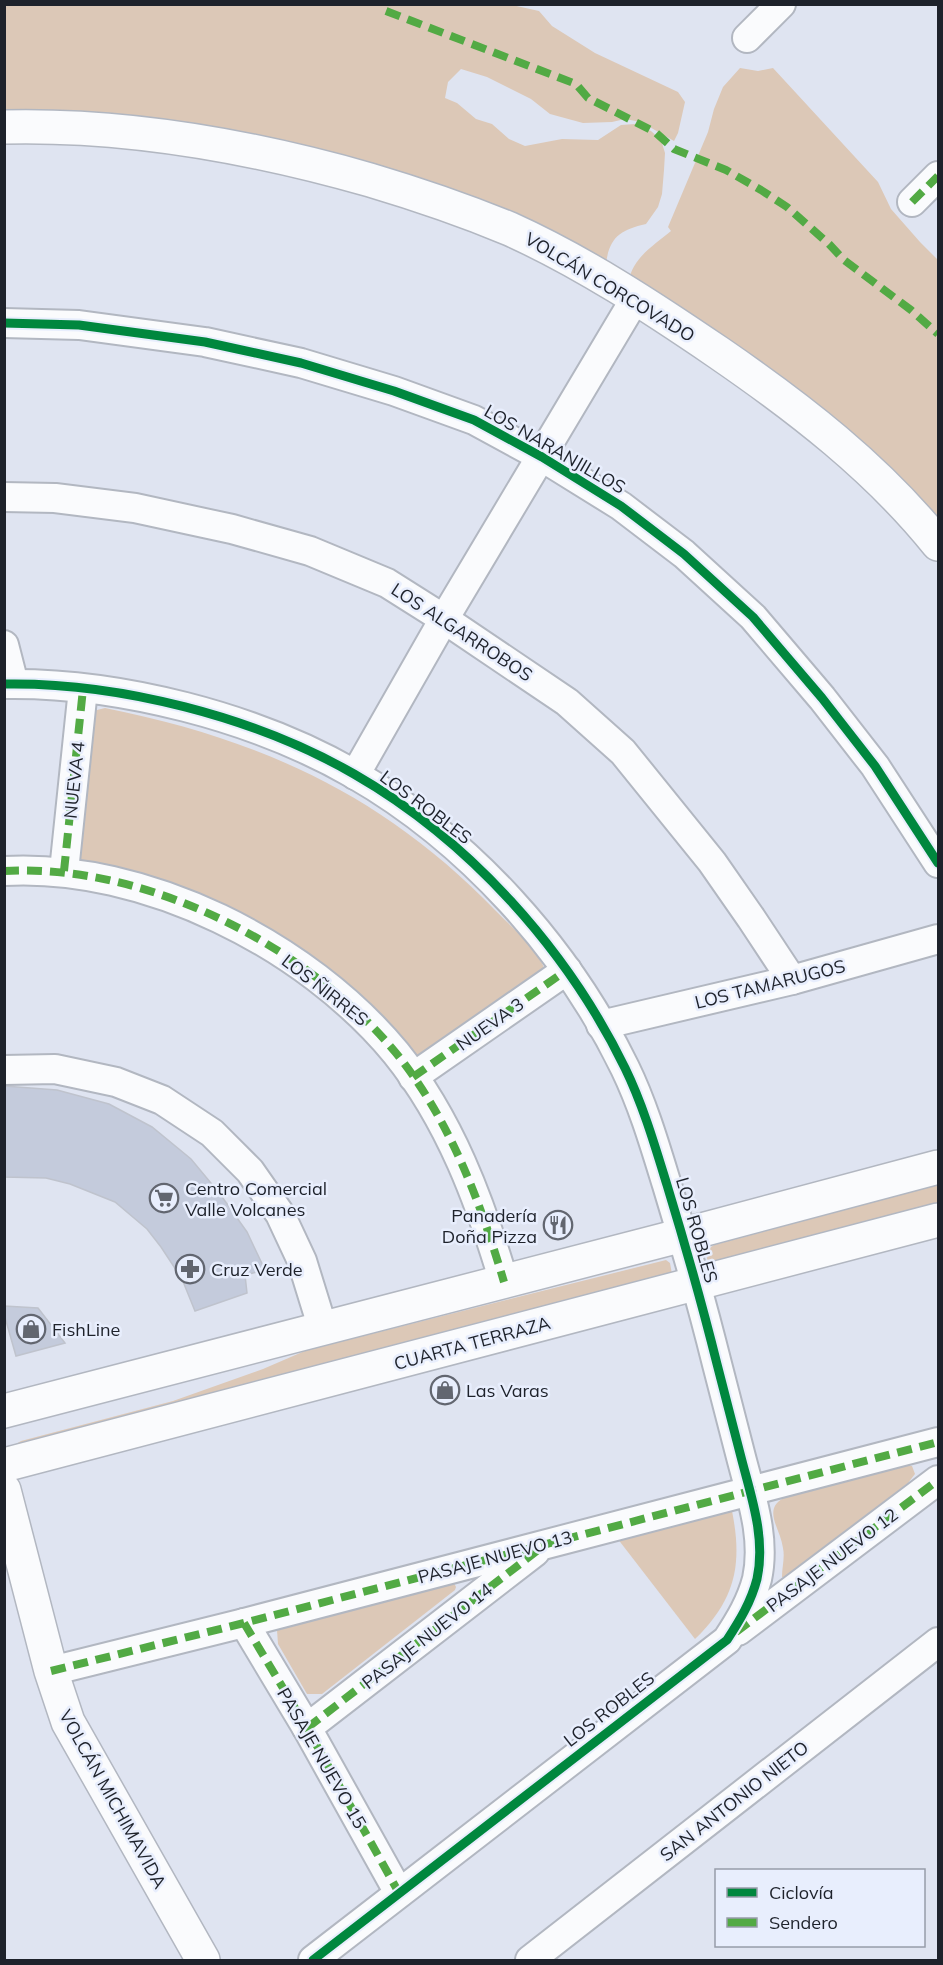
<svg xmlns="http://www.w3.org/2000/svg" width="943" height="1965" font-family="Mulish,sans-serif">
<style>
.green{fill:#dcc8b7}
.building{fill:#c4cbdc;stroke:#bfc3cd;stroke-width:1.5}
.lines{fill:none;stroke-linecap:round;stroke-linejoin:round}
.minor-casing{stroke:#b2b7c1;stroke-width:32}
.tertiary-casing{stroke:#b2b7c1;stroke-width:36}
.secondary-casing{stroke:#b2b7c1;stroke-width:36}
.minor{stroke:#fafbfd;stroke-width:28}
.tertiary{stroke:#fafbfd;stroke-width:33}
.secondary{stroke:#fafbfd;stroke-width:33}
.quiet{stroke:#52aa44;stroke-width:8;stroke-dasharray:15 8;stroke-linecap:butt}
.cycleway-casing{stroke:#e8eefd;stroke-width:13}
.cycleway{stroke:#00873e;stroke-width:9}
.labels{text-anchor:middle;dominant-baseline:central;stroke-width:5;stroke-linejoin:round;paint-order:stroke}
.street-label{font-size:18px;fill:#1e222b;stroke:#e8eefd}
.poi-label{font-size:18px;fill:#1e222b;stroke:#e8eefd;text-anchor:start}
</style>
<rect width="100%" height="100%" fill="#dfe4f1"/>
<g class="green">
<path d="M4 5H512L539 11 552 26 595 53 678 92 685 102 678 133 674 141 641 122 625 119 612 122 583 123 550 114 531 99 487 77 461 69 448 82 445 98 457 103 476 119 492 124 509 139 525 146 562 139 598 140 621 125 635 124 651 131 661 140 665 153 664 170 662 194 658 207 646 224C620 230 610 237 606 263L553 234 5 113Z"/>
<path d="M740 68 758 71 773 68 878 182 891 209 920 242 938 260V526L629 280C633 258 654 245 671 231L668 227 708 132 714 109 723 87Z"/>
<path d="M105 708C260 739 384 795 496 911 512 928 537 947 545 970L420 1058 410 1056 353 996 80 864 75 857 93 711Z"/>
<polygon points="938,1184 938,1205 713,1264 707,1259 708,1249 714,1245"/>
<polygon points="666,1260 670,1263 672,1274 17,1447 16,1444 21,1441 173,1401 263,1369 307,1350"/>
<path d="M906 1466H912L915 1474 908 1483 787 1578 782 1577C782 1567 785 1558 783 1548 780 1526 759 1507 790 1495Z"/>
<path d="M731 1506C743 1562 737 1598 695 1639L614 1534Z"/>
<polygon points="448,1583 454,1583 456,1587 455,1590 322,1694 307,1694 278,1644 277,1630 281,1625"/>
</g>
<g class="building">
<polygon points="4,1086 57,1090 109,1104 152,1127 191,1159 220,1194 247,1232 265,1270 245,1275 247,1293 195,1311 182,1279 161,1247 147,1229 115,1202 70,1184 46,1178 4,1177"/>
<polygon points="4,1306 38,1308 65,1343 16,1356 4,1314"/>
</g>
<g class="lines">
<g class="minor-casing">
<g id="minor">
<polyline points="747,38 781,4"/>
<polyline points="912,202 938,176"/>
<polyline points="4,323 79,325 205,342 301,363 394,391 474,420 542,457 621,506 684,554 753,617 822,698 875,766 938,863"/>
<polyline points="4,497 55,498 135,508 232,529 310,551 387,583 444,619 567,702 623,752 712,862 751,918 792,980"/>
<polyline points="4,645 14,684"/>
<path d="M4 684C119 682 255 717 354 774 469 840 567 949 625 1068 643 1105 655 1146 667 1185 685 1244 702 1304 717 1364 725 1395 733 1426 741 1457 751 1496 766 1538 757 1579 751 1602 740 1620 727 1640L313 1960"/>
<polyline points="355,775 444,619 635,299"/>
<path d="M4 871C145 863 307 945 396 1053 450 1120 480 1201 504 1282"/>
<polyline points="64,871 83,689"/>
<polyline points="601,1025 792,980 938,939"/>
<polyline points="4,1070 55,1069 116,1082 162,1100 212,1133 250,1171 280,1214 302,1261 323,1329"/>
<polyline points="413,1077 567,970"/>
<polyline points="244,1623 307,1728 399,1893"/>
<polyline points="738,1631 938,1480"/>
<polyline points="51,1671 244,1623 938,1442"/>
<polyline points="307,1728 535,1552"/>
<polyline points="530,1960 938,1642"/>
</g>
</g>
<g class="tertiary-casing">
<g id="tertiary">
<path d="M4 127C129 124 251 146 370 180 417 194 464 210 510 229 583 262 653 308 719 353 799 408 877 468 938 544"/>
<polyline points="4,1490 51,1671 68,1722 203,1960"/>
</g>
</g>
<g class="secondary-casing">
<g id="secondary">
<polyline points="4,1411 683,1235 938,1167"/>
<polyline points="4,1465 938,1220"/>
</g>
</g>
<use href="#minor" class="minor"/>
<use href="#tertiary" class="tertiary"/>
<use href="#secondary" class="secondary"/>
<g class="quiet">
<polyline points="386,11 576,84 588,98 655,132 674,149 726,170 761,190 787,207 829,244 844,260 911,310 938,334"/>
<polyline points="912,202 938,176"/>
<path d="M4 871C145 863 307 945 396 1053 450 1120 480 1201 504 1282"/>
<polyline points="64,871 83,689"/>
<polyline points="413,1077 567,970"/>
<polyline points="244,1623 307,1728 399,1893"/>
<polyline points="736,1632 938,1480"/>
<polyline points="51,1671 244,1623 938,1442"/>
<polyline points="307,1728 542,1547"/>
</g>
<g class="cycleway-casing">
<g id="cycleway">
<polyline points="4,323 79,325 205,342 301,363 394,391 474,420 542,457 621,506 684,554 753,617 822,698 875,766 938,863"/>
<path d="M4 684C119 682 255 717 354 774 469 840 567 949 625 1068 643 1105 655 1146 667 1185 685 1244 702 1304 717 1364 725 1395 733 1426 741 1457 751 1496 766 1538 757 1579 751 1602 740 1620 727 1640L313 1960"/>
</g>
</g>
<use href="#cycleway" class="cycleway"/>
</g>
<defs>
<g id="supermarket-ring" transform="scale(1.5)"><circle r="9.5" fill="#e8eefd" stroke="#626670" stroke-width="1.5"/><path d="M-6-5.5h2.5l.6 2H6L4.5 2H-2.5L-4.4-4H-6ZM-1.5 3.2a1.3 1.3 0 1 0 .1 0ZM3 3.2a1.3 1.3 0 1 0 .1 0Z" fill="#626670"/></g>
<g id="restaurant-ring" transform="scale(1.5)"><circle r="9.5" fill="#e8eefd" stroke="#626670" stroke-width="1.5"/><path d="M-5-6h1v4h1v-4h1v4h1v-4h1v5L-1.5 .5V6h-2V.5L-5-1ZM5-6V6H3V1.5H1.5Q1.5-4 5-6Z" fill="#626670"/></g>
<g id="pharmacy-ring" transform="scale(1.5)"><circle r="9.5" fill="#e8eefd" stroke="#626670" stroke-width="1.5"/><path d="M-2-6h4v4h4v4h-4v4h-4v-4h-4v-4h4Z" fill="#626670"/></g>
<g id="shop-ring" transform="scale(1.5)"><circle r="9.5" fill="#e8eefd" stroke="#626670" stroke-width="1.5"/><path d="M-5-2.5h2.3a2.7 3.5 0 0 1 5.4 0H5L5.5 6h-11ZM-1.5-2.5h3a1.5 2.3 0 0 0-3 0Z" fill="#626670"/></g>
</defs>
<g fill-rule="evenodd">
<use href="#supermarket-ring" x="164" y="1198"/>
<use href="#restaurant-ring" x="558" y="1225"/>
<use href="#pharmacy-ring" x="190" y="1269"/>
<use href="#shop-ring" x="31" y="1329"/>
<use href="#shop-ring" x="445" y="1390"/>
</g>
<g class="labels">
<g class="street-label">
<text transform="translate(610 287) rotate(31)">VOLCÁN CORCOVADO</text>
<text transform="translate(555 449) rotate(30)">LOS NARANJILLOS</text>
<text transform="translate(462 632) rotate(33)">LOS ALGARROBOS</text>
<text transform="translate(74 780) rotate(-84)">NUEVA 4</text>
<text transform="translate(426 807) rotate(37)">LOS ROBLES</text>
<text transform="translate(770 984) rotate(-14)">LOS TAMARUGOS</text>
<text transform="translate(325 990) rotate(38)">LOS ÑIRRES</text>
<text transform="translate(490 1024) rotate(-35)">NUEVA 3</text>
<text transform="translate(697 1230) rotate(74)">LOS ROBLES</text>
<text transform="translate(472 1343) rotate(-15)">CUARTA TERRAZA</text>
<text transform="translate(495 1557) rotate(-15)">PASAJE NUEVO 13</text>
<text transform="translate(832 1560) rotate(-37)">PASAJE NUEVO 12</text>
<text transform="translate(427 1636) rotate(-38)">PASAJE NUEVO 14</text>
<text transform="translate(609 1709) rotate(-38)">LOS ROBLES</text>
<text transform="translate(322 1758) rotate(60)">PASAJE NUEVO 15</text>
<text transform="translate(113 1799) rotate(61)">VOLCÁN MICHIMAVIDA</text>
<text transform="translate(734 1801) rotate(-38)">SAN ANTONIO NIETO</text>
</g>
<g class="poi-label">
<text x="185" y="1188">Centro Comercial<tspan x="185" dy="21">Valle Volcanes</tspan></text>
<text x="537" y="1215" text-anchor="end">Panadería<tspan x="537" dy="21">Doña Pizza</tspan></text>
<text x="211" y="1269">Cruz Verde</text>
<text x="52" y="1329">FishLine</text>
<text x="466" y="1390">Las Varas</text>
</g>
</g>
<rect width="943" height="1965" fill="none" stroke="#1e222b" stroke-width="12"/>
<rect x="715" y="1869" width="210" height="78" fill="#e8eefd" stroke="#979ca9" stroke-width="1.5"/>
<rect x="727" y="1888" width="30" height="9" fill="#00873e" stroke="#979ca9" stroke-width="1.5"/>
<text x="769" y="1899" font-size="18" fill="#1e222b">Ciclovía</text>
<rect x="727" y="1918" width="30" height="9" fill="#52aa44" stroke="#979ca9" stroke-width="1.5"/>
<text x="769" y="1929" font-size="18" fill="#1e222b">Sendero</text>
</svg>
